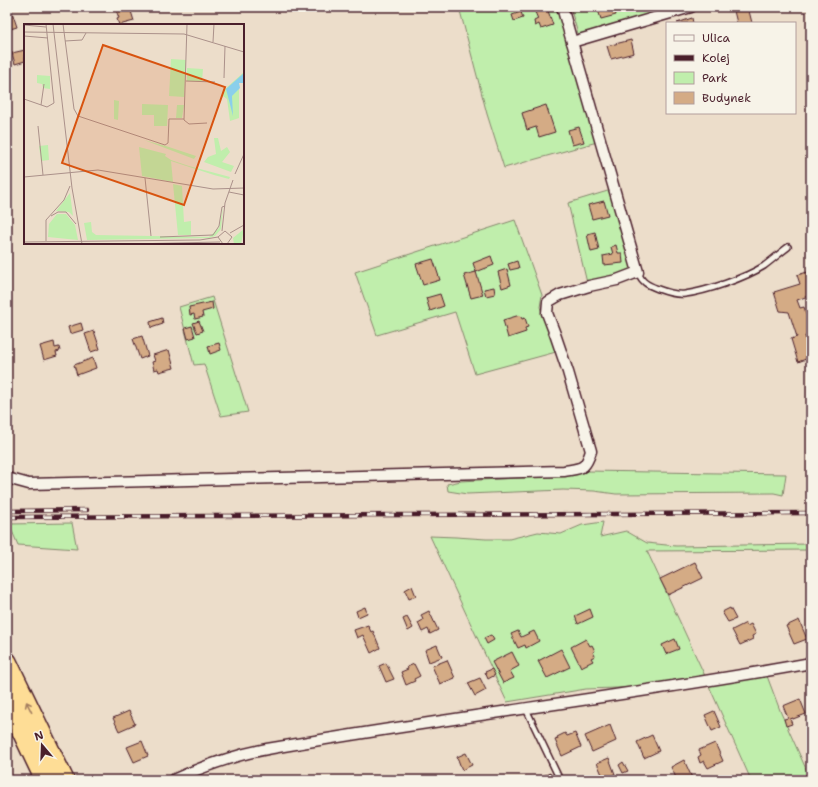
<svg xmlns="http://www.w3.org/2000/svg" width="818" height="787" font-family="'Shantell Sans',sans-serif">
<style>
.green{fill:#c0eeac;stroke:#85866c}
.building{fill:#d4ab85;stroke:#4a1f2b}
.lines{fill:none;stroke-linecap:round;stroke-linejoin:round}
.service-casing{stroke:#4a1f2b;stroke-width:8}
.minor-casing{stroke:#4a1f2b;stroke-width:13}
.motorway-casing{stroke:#4a1f2b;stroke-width:22}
.service{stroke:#f7f3e8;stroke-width:5}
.minor{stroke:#f7f3e8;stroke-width:10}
.motorway{stroke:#fedd96;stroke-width:19}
.rail-casing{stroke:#4a1f2b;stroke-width:4.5}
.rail{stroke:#f7f3e8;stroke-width:3;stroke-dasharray:9;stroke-linecap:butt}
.oneway{stroke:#a47e60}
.inset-road{fill:none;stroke:#ab918a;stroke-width:1}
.view{fill:#d8530f;fill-opacity:0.15;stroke:#d8530f;stroke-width:2}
.inset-edge{fill:none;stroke:#4a1f2b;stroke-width:2}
</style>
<rect width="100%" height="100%" fill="#ecddca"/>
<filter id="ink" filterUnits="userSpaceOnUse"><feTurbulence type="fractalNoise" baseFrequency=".025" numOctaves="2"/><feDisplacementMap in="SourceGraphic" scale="8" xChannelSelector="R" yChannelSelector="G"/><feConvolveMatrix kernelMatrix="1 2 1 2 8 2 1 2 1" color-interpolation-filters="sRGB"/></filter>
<g filter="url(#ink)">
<g class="green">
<polygon points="459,7 559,7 597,142 504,168 487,114"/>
<polygon points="570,7 672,7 673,11 579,37"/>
<polygon points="611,190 632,267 628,273 587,283 568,203"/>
<polygon points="515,220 542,295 540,307 556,352 475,374 455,312 377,335 355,272"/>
<polygon points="212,297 248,412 221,416 204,364 194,365 179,307"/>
<polygon points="587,471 786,474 783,495 774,493 616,494 594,491 563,490 467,494 448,491 447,484 461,481 539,477"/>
<polygon points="603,522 600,537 626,531 647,543 676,546 811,544 811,550 647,551 705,676 647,687 586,689 507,702 430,536 456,537 486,539 509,539 538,532 561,534 582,525"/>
<polygon points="72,523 77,549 18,545 9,524"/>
<polygon points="767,676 781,713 811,780 751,780 709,686"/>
</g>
<g class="building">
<polygon points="597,7 614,7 616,15 601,19"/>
<polygon points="748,7 752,23 737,23 734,11"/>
<polygon points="124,8 125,10 130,8 134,21 119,25 117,19 119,18 116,10"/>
<polygon points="547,8 553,25 541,29 539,24 535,26 534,21 538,19 535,12"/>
<polygon points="12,12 17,27 7,30 7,13"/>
<polygon points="521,12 523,18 514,21 512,15"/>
<polygon points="692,18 693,23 677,23"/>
<polygon points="631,40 634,53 611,59 607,46"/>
<polygon points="25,50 25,61 15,64 12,53"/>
<polygon points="546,105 555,132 539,137 536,127 527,130 522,113"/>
<polygon points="579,127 584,142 572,145 568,130"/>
<polygon points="604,201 608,215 592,219 588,205"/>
<polygon points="595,232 599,250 591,252 587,234"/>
<polygon points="616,245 618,253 622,253 623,263 604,265 603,256 613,254 611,247"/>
<polygon points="491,256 494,265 476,272 473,263"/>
<polygon points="433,259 440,280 423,285 416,264"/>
<polygon points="517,261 519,268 510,270 508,264"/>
<polygon points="507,269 511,285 502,288 498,272"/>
<polygon points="811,271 811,295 797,300 800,308 804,307 811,330 811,334 805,336 811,354 811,375 806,359 798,362 791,339 797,337 789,312 780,311 774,292 800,284 797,275"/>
<polygon points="476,272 483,295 471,298 464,275"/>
<polygon points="494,287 495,294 486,296 484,289"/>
<polygon points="440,294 444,306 430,311 426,298"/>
<polygon points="212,302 213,309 202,312 203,317 195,319 194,314 190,315 189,307"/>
<polygon points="520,315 522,319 525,318 528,327 525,328 526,332 508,338 503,320"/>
<polygon points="162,318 163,324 151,328 150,322"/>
<polygon points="199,321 203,331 197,333 193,323"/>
<polygon points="81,323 83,330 70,334 68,327"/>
<polygon points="192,326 195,337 188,339 185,328"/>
<polygon points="94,331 100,349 91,352 85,334"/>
<polygon points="142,336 148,356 140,359 133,339"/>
<polygon points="54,342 55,348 59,347 60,351 56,352 57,356 44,360 40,346"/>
<polygon points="219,343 221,350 210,354 208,346"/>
<polygon points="169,350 174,368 159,372 158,369 154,370 152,362 155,361 153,355"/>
<polygon points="93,358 96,368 77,375 74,365"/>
<polygon points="695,562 703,578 668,595 660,579"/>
<polygon points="412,586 416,596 409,599 405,590"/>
<polygon points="365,607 367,613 358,617 356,611"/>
<polygon points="730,608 736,619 728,622 722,612"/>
<polygon points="590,609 593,617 578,624 575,616"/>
<polygon points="429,611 438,630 430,634 428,629 422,632 418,623 423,620 421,615"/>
<polygon points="407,617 413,628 408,631 403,619"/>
<polygon points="799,620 807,639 794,644 786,626"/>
<polygon points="746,623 747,626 751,624 756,634 752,636 753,639 740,645 732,630"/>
<polygon points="368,625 371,632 373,631 380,648 371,653 363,635 357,638 354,630"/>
<polygon points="518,631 521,637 534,631 539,641 526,648 525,645 518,648 511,634"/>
<polygon points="491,635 494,640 487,644 484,638"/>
<polygon points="586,639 590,646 592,645 595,651 593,652 595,656 591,658 593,661 581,667 571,647"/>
<polygon points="675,639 679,649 666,654 662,645"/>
<polygon points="437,645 442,657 429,662 425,650"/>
<polygon points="561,649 570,667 547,678 538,661"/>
<polygon points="512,652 519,666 510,671 514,678 503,683 492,662"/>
<polygon points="447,660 455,678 440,684 432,666"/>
<polygon points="386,663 394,679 386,682 379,666"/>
<polygon points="414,664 420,676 414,679 415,681 406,685 401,672 408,669 407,667"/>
<polygon points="492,669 495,675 488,679 485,672"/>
<polygon points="480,678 486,690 475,696 468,683"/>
<polygon points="800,699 806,714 793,719 793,718 790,719 792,724 786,726 784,719 788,718 783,706"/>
<polygon points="129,711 135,724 119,731 113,718"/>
<polygon points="714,711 721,727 712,731 705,715"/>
<polygon points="610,725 616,741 592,752 585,736"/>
<polygon points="565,733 567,736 575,733 581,747 562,756 555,740 558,739 557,737"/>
<polygon points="652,735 659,751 644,758 637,742"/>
<polygon points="142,741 148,756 134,762 127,747"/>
<polygon points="715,743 723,761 708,768 704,761 700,763 698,757 701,755 699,750"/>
<polygon points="466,753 472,765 462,770 457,757"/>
<polygon points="609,758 615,774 604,779 597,763"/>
<polygon points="684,760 693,780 677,780 671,767"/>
<polygon points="623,762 628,771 623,773 619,765"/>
<polygon points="550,773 553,780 539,780 538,778"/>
</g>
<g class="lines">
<g class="service-casing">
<g id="service">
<path d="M638 272C642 283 648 285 658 289 666 292 677 295 685 294 707 291 745 278 764 266 772 260 780 253 788 247"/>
<polyline points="526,709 560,780"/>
</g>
</g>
<g class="minor-casing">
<g id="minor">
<polyline points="572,42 691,7"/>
<path d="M7 478 29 484 564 471C582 468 585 470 591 451L568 372 555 334 547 313 548 302 560 295 589 286 617 280 638 272 562 7"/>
<path d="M173 780C204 766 234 755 267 749 448 717 631 696 811 663"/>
</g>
</g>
<g class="motorway-casing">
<g id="motorway">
<polyline points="7,662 64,780"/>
<polyline points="7,700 45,780"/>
</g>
</g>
<use href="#service" class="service"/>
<use href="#minor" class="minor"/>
<use href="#motorway" class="motorway"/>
<g class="rail-casing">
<g id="rail">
<polyline points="7,511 87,510"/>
<polyline points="7,517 811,513"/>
</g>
</g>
<use href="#rail" class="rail"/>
</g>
<defs><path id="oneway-shaft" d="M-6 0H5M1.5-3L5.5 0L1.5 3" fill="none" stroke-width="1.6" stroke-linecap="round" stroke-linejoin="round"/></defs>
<use class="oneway" href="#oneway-shaft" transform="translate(29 707) rotate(-116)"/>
</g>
<g transform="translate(24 24)">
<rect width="220" height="220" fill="#ecddca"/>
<path d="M147 35 162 36 160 73 145 72ZM163 44 179 45 178 57H163ZM220 48V59H215V94L206 97 203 75 199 72 200 66ZM13 51 26 52V65L19 64 18 60 13 59ZM90 76 95 77 94 96 90 95ZM118 80 144 81 143 102H130V91H118ZM153 81H160L158 94H152ZM190 114H194L197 127 203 123 206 128 198 138 210 142 207 148 180 138 184 133 192 130ZM120 116 142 122 172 132 170 135ZM24 121 25 136 17 137 15 122ZM115 123 142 130 141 132 147 136 165 142 206 153 205 155 190 151 147 137 149 158 118 152ZM149 160 158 162 160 198 167 197V211H154ZM46 169 49 192 45 188 32 187ZM199 183 197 205 191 212 185 214 63 216 60 199 67 198 68 208 72 211 185 213 195 204ZM33 190H42L51 201 54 216 24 213 25 200ZM220 205 217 220H210L209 214Z" fill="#c0eeac"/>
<path d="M220 49V59H215L216 64 208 72 209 92 202 65Z" fill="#8acfeb"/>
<path class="inset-road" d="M29 0 48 164 58 220M39 0 50 85 54 92 141 121 144 119 145 95H160M163 0 160 96 165 100 183 99M0 1 22 3M0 8 160 10 220 28M0 12 24 14M41 17 58 16 62 9M189 18 190 0M200 54 201 22M162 57 191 58M0 75 23 83 30 79 22 0M17 81 20 60M14 102 19 151M211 150 220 130M0 153 74 146 189 165 220 164M121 154 127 212M205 168 220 171M27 192 34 188H42L52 200M198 207 201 179 209 156M206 209 220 201M136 213 189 211 195 202 198 183 201 182M22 217V196L40 176 46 162M0 218 176 216 194 213M106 220 196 218M199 220 194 213 201 207 208 213 203 220"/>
<path class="view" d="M79 21 201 63 160 181 38 139Z"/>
<rect width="220" height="220" class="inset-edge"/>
</g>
<rect width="818" height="787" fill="none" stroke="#f7f3e8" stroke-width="24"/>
<rect x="12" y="12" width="794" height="763" fill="none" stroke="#4a1f2b" stroke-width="1.5" filter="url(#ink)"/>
<rect x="666" y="22" width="130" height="92" fill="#f7f3e8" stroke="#b29e9c"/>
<rect x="674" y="35" width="20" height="6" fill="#f7f3e8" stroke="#b29e9c"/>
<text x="702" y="42" font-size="12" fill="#4a1f2b">Ulica</text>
<rect x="674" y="55" width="20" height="6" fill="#4a1f2b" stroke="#b29e9c"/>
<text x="702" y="62" font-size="12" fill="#4a1f2b">Kolej</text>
<rect x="674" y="72" width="20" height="12" fill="#c0eeac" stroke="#b29e9c"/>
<text x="702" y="82" font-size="12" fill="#4a1f2b">Park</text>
<rect x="674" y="92" width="20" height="12" fill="#d4ab85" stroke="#b29e9c"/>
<text x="702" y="102" font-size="12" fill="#4a1f2b">Budynek</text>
<g transform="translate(42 745) rotate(341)" stroke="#f7f3e8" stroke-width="3" paint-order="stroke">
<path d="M0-3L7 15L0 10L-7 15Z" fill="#4a1f2b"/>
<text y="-6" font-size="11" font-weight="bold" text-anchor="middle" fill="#4a1f2b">N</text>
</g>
</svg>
